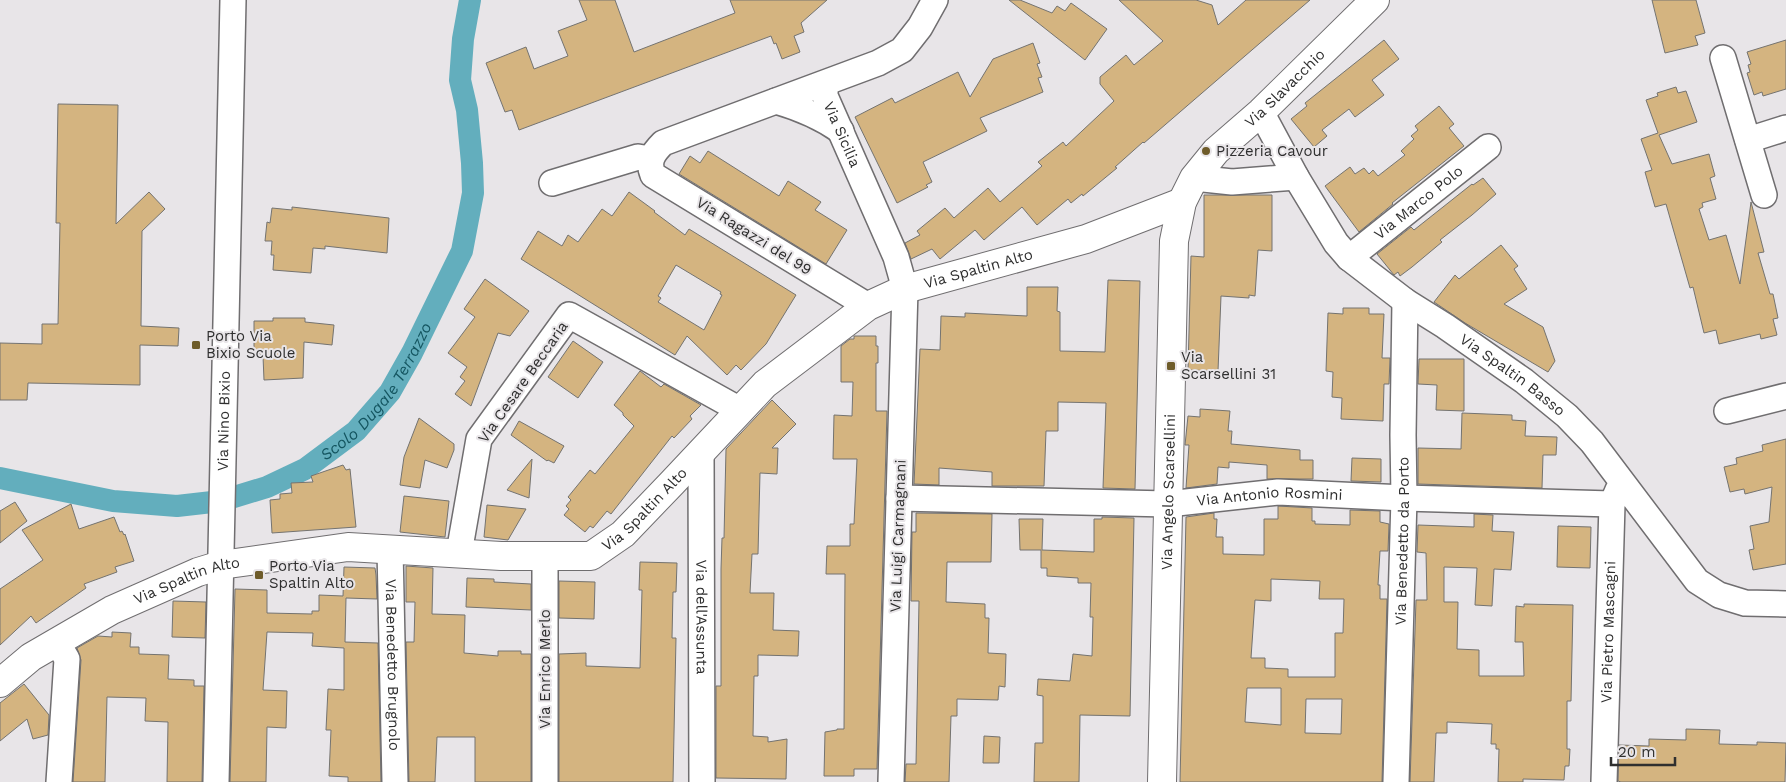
<svg xmlns="http://www.w3.org/2000/svg" width="1786" height="782" font-family="'Work Sans',sans-serif">
<style>
.lines{fill:none;stroke-linecap:round;stroke-linejoin:round}
.canal{stroke:#63aebd;stroke-width:22}
.building{fill:#d4b480;stroke:#747370;fill-rule:evenodd}
.street-casing{stroke:#706e70;stroke-width:28}
.secondary-casing{stroke:#706e70;stroke-width:30}
.street{stroke:#fff;stroke-width:25}
.secondary{stroke:#fff;stroke-width:28}
.poi-dot{fill:#6e5c2a;stroke:#e8e5e8;stroke-width:2}
.labels{text-anchor:middle;dominant-baseline:central;stroke-width:4;stroke-linejoin:round;paint-order:stroke}
.street-label{font-size:15px;fill:#2f2f2f;stroke:#e8e5e8}
.poi-label{font-size:15px;fill:#2f2f2f;stroke:#e8e5e8;text-anchor:start}
.water-label{font-size:16px;font-style:italic;fill:#145560;stroke:#e8e5e8}
</style>
<rect width="100%" height="100%" fill="#e8e5e8"/>
<g class="lines">
<path class="canal" id="s1" d="M0 478 113 501 177 506 221 501 267 487 305 469 356 431 390 392 412 353 462 251 473 193 472 163 467 110 460 80 463 39 470 0"/>
</g>
<g class="building">
<polygon points="579,0 615,0 634,52 735,13 730,0 827,0 801,23 804,32 794,36 800,52 782,59 776,43 774,44 771,36 519,130 512,110 505,112 486,63 526,47 534,69 568,56 558,31 587,20"/>
<polygon points="1009,0 1020,0 1052,13 1057,6 1065,11 1071,3 1107,29 1085,60"/>
<polygon points="1119,0 1196,0 1212,5 1218,25 1246,0 1310,0 1144,143 1143,142 1115,167 1117,168 1083,196 1082,194 1071,203 1068,199 1037,225 1022,207 984,240 975,230 940,259 932,249 911,259 905,243 920,235 917,231 945,208 954,218 988,188 1000,202 1042,166 1038,162 1063,142 1066,146 1114,101 1100,84 1100,77 1126,55 1134,65 1163,41"/>
<polygon points="1652,0 1696,0 1705,33 1695,36 1698,45 1665,53"/>
<polygon points="1384,40 1399,59 1372,80 1384,95 1355,117 1349,109 1322,130 1327,136 1314,147 1291,119 1307,106 1305,103"/>
<polygon points="1786,40 1786,89 1763,96 1762,92 1754,95 1747,73 1750,72 1748,65 1751,64 1747,52"/>
<polygon points="1033,43 1040,63 1037,64 1042,77 1038,78 1043,92 980,118 987,131 923,162 932,182 926,185 928,187 897,203 855,117 892,98 895,103 958,72 970,97 993,59"/>
<polygon points="1676,87 1678,93 1686,91 1697,122 1659,135 1672,164 1709,154 1715,176 1710,178 1716,199 1702,203 1703,207 1699,209 1709,240 1726,235 1740,284 1751,202 1764,252 1758,253 1770,294 1773,294 1778,318 1773,319 1777,335 1761,339 1760,334 1719,344 1716,330 1704,333 1693,287 1690,288 1666,204 1655,207 1645,172 1652,170 1641,139 1658,133 1646,100 1658,96 1657,93"/>
<polygon points="58,104 118,105 116,224 149,192 165,209 142,231 141,326 179,328 178,346 140,345 140,385 28,383 27,400 0,400 0,343 42,344 42,324 58,324 60,223 56,223"/>
<polygon points="1439,106 1454,124 1449,128 1464,146 1392,203 1393,204 1359,232 1325,186 1350,167 1355,174 1364,168 1369,174 1373,170 1378,176 1405,155 1401,151 1414,139 1411,136 1418,130 1415,126"/>
<polygon points="708,151 779,196 788,181 821,202 815,210 847,230 826,264 679,174 690,156 700,163"/>
<polygon points="1483,178 1496,194 1472,215 1440,240 1442,242 1412,267 1400,276 1398,272 1394,275 1377,254 1411,227 1414,230 1472,184 1473,185"/>
<path d="M629 192 655 211 654 212 685 235 689 229 796 295 766 344 741 370 736 365 727 375 687 336 675 355 521 259 538 231 562 246 568 235 578 242 602 209 612 216ZM676 265 721 292 720 294 722 295 704 330 658 302 661 298 658 296Z"/>
<polygon points="1204,195 1272,195 1272,251 1258,250 1255,296 1249,295 1249,298 1221,296 1218,371 1188,370 1191,256 1204,257"/>
<polygon points="292,207 389,218 387,253 325,246 325,249 313,248 311,273 273,270 274,255 271,255 272,241 265,241 267,222 270,223 272,208 292,210"/>
<polygon points="1501,245 1518,266 1514,269 1527,289 1504,304 1543,327 1555,361 1548,372 1465,323 1434,302 1455,275 1459,279"/>
<polygon points="485,279 529,311 510,336 498,333 471,406 455,394 465,381 460,377 467,367 448,353 475,317 464,309"/>
<polygon points="1108,280 1140,281 1135,489 1103,488 1106,403 1058,402 1058,431 1046,431 1044,486 992,486 992,472 939,468 939,485 914,484 920,349 940,350 941,316 965,317 965,313 1027,316 1027,287 1058,287 1057,311 1060,312 1060,351 1105,352"/>
<polygon points="1343,308 1369,308 1369,314 1384,314 1382,358 1390,358 1389,384 1384,384 1383,421 1341,419 1342,398 1332,397 1333,372 1326,371 1328,313 1343,314"/>
<polygon points="273,318 305,318 305,322 334,325 332,345 304,342 303,378 264,380 263,356 254,350 254,321 273,321"/>
<polygon points="854,336 876,336 876,346 878,346 878,363 876,363 876,411 887,411 877,769 854,769 854,776 824,776 825,732 837,730 837,729 844,729 845,574 826,574 827,546 850,546 850,524 854,524 857,459 833,459 834,415 852,416 853,382 841,382 841,346 850,339 854,339"/>
<polygon points="573,341 603,362 578,398 548,377"/>
<polygon points="1419,359 1464,359 1464,411 1436,410 1437,385 1418,384"/>
<polygon points="640,371 661,387 664,384 701,405 690,416 692,419 674,438 672,436 611,514 607,511 593,528 590,526 585,532 564,515 569,509 566,506 571,500 568,497 590,470 595,474 634,426 623,415 623,413 614,405"/>
<polygon points="772,400 796,424 772,448 778,448 777,474 760,473 758,554 752,554 750,593 774,593 773,630 799,631 798,656 758,655 758,676 754,676 753,736 768,737 768,742 787,739 786,779 716,778 716,686 721,686 721,569 722,538 724,538 726,449"/>
<polygon points="1200,409 1230,411 1228,431 1232,431 1231,444 1300,450 1300,460 1313,460 1313,479 1267,479 1267,465 1229,462 1229,468 1218,467 1217,484 1186,488 1189,445 1185,445 1188,416 1200,417"/>
<polygon points="1462,413 1512,415 1512,420 1526,421 1525,436 1557,437 1556,455 1543,455 1542,488 1418,484 1418,448 1461,449"/>
<polygon points="419,418 454,444 454,450 447,468 425,460 420,488 400,485 404,457"/>
<polygon points="519,421 564,446 554,463 548,460 547,461 511,435"/>
<polygon points="1786,439 1786,564 1753,570 1749,550 1754,549 1750,526 1769,522 1772,487 1745,494 1744,489 1730,492 1724,467 1737,464 1736,458 1763,451 1762,445"/>
<polygon points="1352,458 1381,459 1381,482 1351,481"/>
<polygon points="532,459 529,498 507,490"/>
<polygon points="343,465 346,470 350,469 356,527 272,533 270,500 280,499 280,494 292,493 291,483 313,482 311,476"/>
<polygon points="404,496 449,501 445,537 400,532"/>
<polygon points="15,502 27,521 0,543 0,511"/>
<polygon points="71,504 79,529 114,517 120,532 122,531 124,535 125,534 134,561 115,567 117,572 84,584 86,588 36,623 31,616 0,645 0,589 43,560 22,530"/>
<polygon points="487,505 526,509 508,540 484,537"/>
<path d="M1278 506 1312 508V521H1315V524L1350 525V510L1380 511V522L1389 524 1388 551H1380L1378 585H1380V599H1387L1382 782H1180L1186 517 1214 513V519H1217L1216 537H1223V554L1264 555V519H1278ZM1271 579 1320 581 1319 599H1344L1343 633H1335V677H1288V669L1265 668V658H1251L1255 600 1271 601ZM1247 688H1281V725L1245 722ZM1306 699H1342L1341 734 1305 733Z"/>
<polygon points="916,513 992,514 991,562 947,562 946,602 985,604 985,618 989,618 988,653 1006,654 1005,687 999,686 998,700 957,699 957,716 951,716 949,782 905,782 906,764 916,764 919,601 911,601 912,532 916,532"/>
<polygon points="1474,514 1493,515 1492,531 1514,532 1511,570 1494,569 1492,606 1475,605 1477,568 1444,567 1444,602 1458,602 1457,649 1479,650 1479,676 1524,676 1523,642 1515,642 1516,606 1524,607 1524,604 1573,605 1571,701 1567,701 1567,749 1570,749 1569,766 1565,766 1564,780 1523,779 1523,782 1498,782 1499,749 1496,749 1496,744 1491,744 1492,724 1447,722 1447,733 1436,733 1434,782 1410,782 1416,600 1427,600 1426,553 1417,552 1418,525 1474,527"/>
<polygon points="1102,517 1134,518 1130,716 1080,715 1079,782 1034,782 1035,743 1043,743 1043,696 1037,695 1038,679 1070,681 1073,654 1092,656 1093,617 1090,617 1091,583 1078,583 1078,578 1047,576 1047,568 1041,568 1041,550 1020,550 1019,519 1043,519 1042,550 1094,552 1094,519 1102,519"/>
<polygon points="1558,526 1591,527 1590,568 1557,567"/>
<polygon points="640,562 677,563 676,592 673,592 672,638 676,638 673,782 559,782 559,654 586,653 586,666 640,668 642,590 639,590"/>
<polygon points="406,566 433,568 432,614 465,615 464,653 498,656 498,651 521,651 521,654 531,654 531,782 475,782 475,737 437,737 435,782 409,782 406,642 414,642 415,602 406,602"/>
<polygon points="344,567 375,568 376,575 377,599 346,598 345,642 378,643 381,782 348,782 348,777 329,776 331,730 326,730 328,689 344,690 344,648 312,646 313,633 267,632 263,690 287,691 286,728 267,727 266,782 230,782 235,589 267,590 267,613 312,614 312,611 319,611 319,595 343,596"/>
<polygon points="467,578 494,579 494,582 531,584 531,610 466,607"/>
<polygon points="559,581 595,582 594,619 559,618"/>
<polygon points="173,601 206,602 205,638 172,637"/>
<polygon points="112,632 131,633 130,647 139,647 139,654 169,655 168,679 194,680 194,686 204,686 202,782 167,782 168,722 145,721 146,698 107,697 105,782 73,782 81,660 77,648 98,636 112,637"/>
<polygon points="24,684 49,715 48,735 33,739 27,719 0,741 0,703"/>
<polygon points="1686,729 1720,730 1719,744 1757,745 1757,742 1786,743 1785,782 1621,782 1618,781 1619,745 1649,746 1649,739 1686,740"/>
<polygon points="984,736 1000,737 999,763 983,763"/>
</g>
<g class="lines">
<g class="street-casing">
<g id="street">
<polyline points="1723,58 1764,195"/>
<path id="s2" d="M825 84V96L896 257 905 289 891 782"/>
<path d="M776 101C800 108 820 116 841 131"/>
<path id="s3" d="M1261 112 1296 177 1336 243 1349 258 1405 301 1445 326 1524 381 1567 416 1592 442 1697 581 1719 595 1745 603 1786 604"/>
<polyline points="1748,140 1786,128"/>
<polyline points="1194,178 1232,182 1296,177"/>
<polyline points="552,183 638,157 650,159"/>
<path id="s4" d="M1349 258 1488 147"/>
<path d="M868 306 653 175C647 161 653 153 663 143L878 63 902 50 920 27 935 0"/>
<polyline points="1727,411 1786,396"/>
<path id="s5" d="M701 452 702 782"/>
<path id="s6" d="M899 498 1168 504 1278 492 1404 498 1612 504"/>
<path id="s7" d="M390 549 395 782"/>
<polyline points="459,553 479,439 569,315 740,410"/>
<polyline points="57,642 67,659 59,782"/>
<path id="s8" d="M216 782 233 0"/>
<polyline points="545,782 545,556"/>
<path id="s9" d="M1396 782 1404 498 1403 435 1405 301"/>
<path id="s10" d="M1604 782 1612 504 1618 490"/>
</g>
</g>
<g class="secondary-casing">
<g id="secondary">
<path id="s11" d="M0 683 31 657 112 610 198 572 221 565 348 547 501 556H591L623 534 672 483 765 384 868 306 905 289 1086 239 1182 202"/>
<path id="s12" d="M1162 782 1174 241 1182 202 1194 178 1216 151 1261 112 1375 0"/>
</g>
</g>
<use href="#street" class="street"/>
<use href="#secondary" class="secondary"/>
</g>
<g class="poi-dot">
<circle cx="1206" cy="151" r="5"/>
<rect x="191" y="340" width="10" height="10" rx="2.5"/>
<rect x="1166" y="361" width="10" height="10" rx="2.5"/>
<rect x="254" y="570" width="10" height="10" rx="2.5"/>
</g>
<g class="labels">
<g class="street-label">
<text stroke="none"><textPath href="#s12" startOffset="736">Via Slavacchio</textPath></text>
<text stroke="none"><textPath href="#s2" startOffset="54">Via Sicilia</textPath></text>
<text stroke="none"><textPath href="#s4" startOffset="89">Via Marco Polo</textPath></text>
<text transform="translate(754 236) rotate(32)">Via Ragazzi del 99</text>
<text stroke="none"><textPath href="#s11" startOffset="1115">Via Spaltin Alto</textPath></text>
<text stroke="none"><textPath href="#s3" startOffset="372">Via Spaltin Basso</textPath></text>
<text transform="translate(523 382) rotate(-55)">Via Cesare Beccaria</text>
<text stroke="none"><textPath href="#s8" startOffset="361">Via Nino Bixio</textPath></text>
<text stroke="none"><textPath href="#s12" startOffset="290">Via Angelo Scarsellini</textPath></text>
<text stroke="none"><textPath href="#s6" startOffset="371">Via Antonio Rosmini</textPath></text>
<text stroke="none"><textPath href="#s11" startOffset="695">Via Spaltin Alto</textPath></text>
<text transform="translate(898 536) rotate(-88)">Via Luigi Carmagnani</text>
<text stroke="none"><textPath href="#s9" startOffset="241">Via Benedetto da Porto</textPath></text>
<text stroke="none"><textPath href="#s11" startOffset="215">Via Spaltin Alto</textPath></text>
<text stroke="none"><textPath href="#s5" startOffset="165">Via dell'Assunta</textPath></text>
<text stroke="none"><textPath href="#s10" startOffset="150">Via Pietro Mascagni</textPath></text>
<text stroke="none"><textPath href="#s7" startOffset="116">Via Benedetto Brugnolo</textPath></text>
<text transform="translate(545 669) rotate(-90)">Via Enrico Merlo</text>
</g>
<g class="poi-label">
<text x="1216" y="151">Pizzeria Cavour</text>
<text x="206" y="336">Porto Via<tspan x="206" dy="17">Bixio Scuole</tspan></text>
<text x="1181" y="357">Via<tspan x="1181" dy="17">Scarsellini 31</tspan></text>
<text x="269" y="566">Porto Via<tspan x="269" dy="17">Spaltin Alto</tspan></text>
</g>
<g class="water-label">
<text stroke="none"><textPath href="#s1" startOffset="421">Scolo Dugale Terrazzo</textPath></text>
</g>
</g>
<path d="M1611 757v8h64v-8" fill="none" stroke="#2f2f2f" stroke-width="2.5"/>
<text x="1618" y="757" font-size="15" fill="#2f2f2f" stroke="#e8e5e8" stroke-width="4" paint-order="stroke">20 m</text>
</svg>
